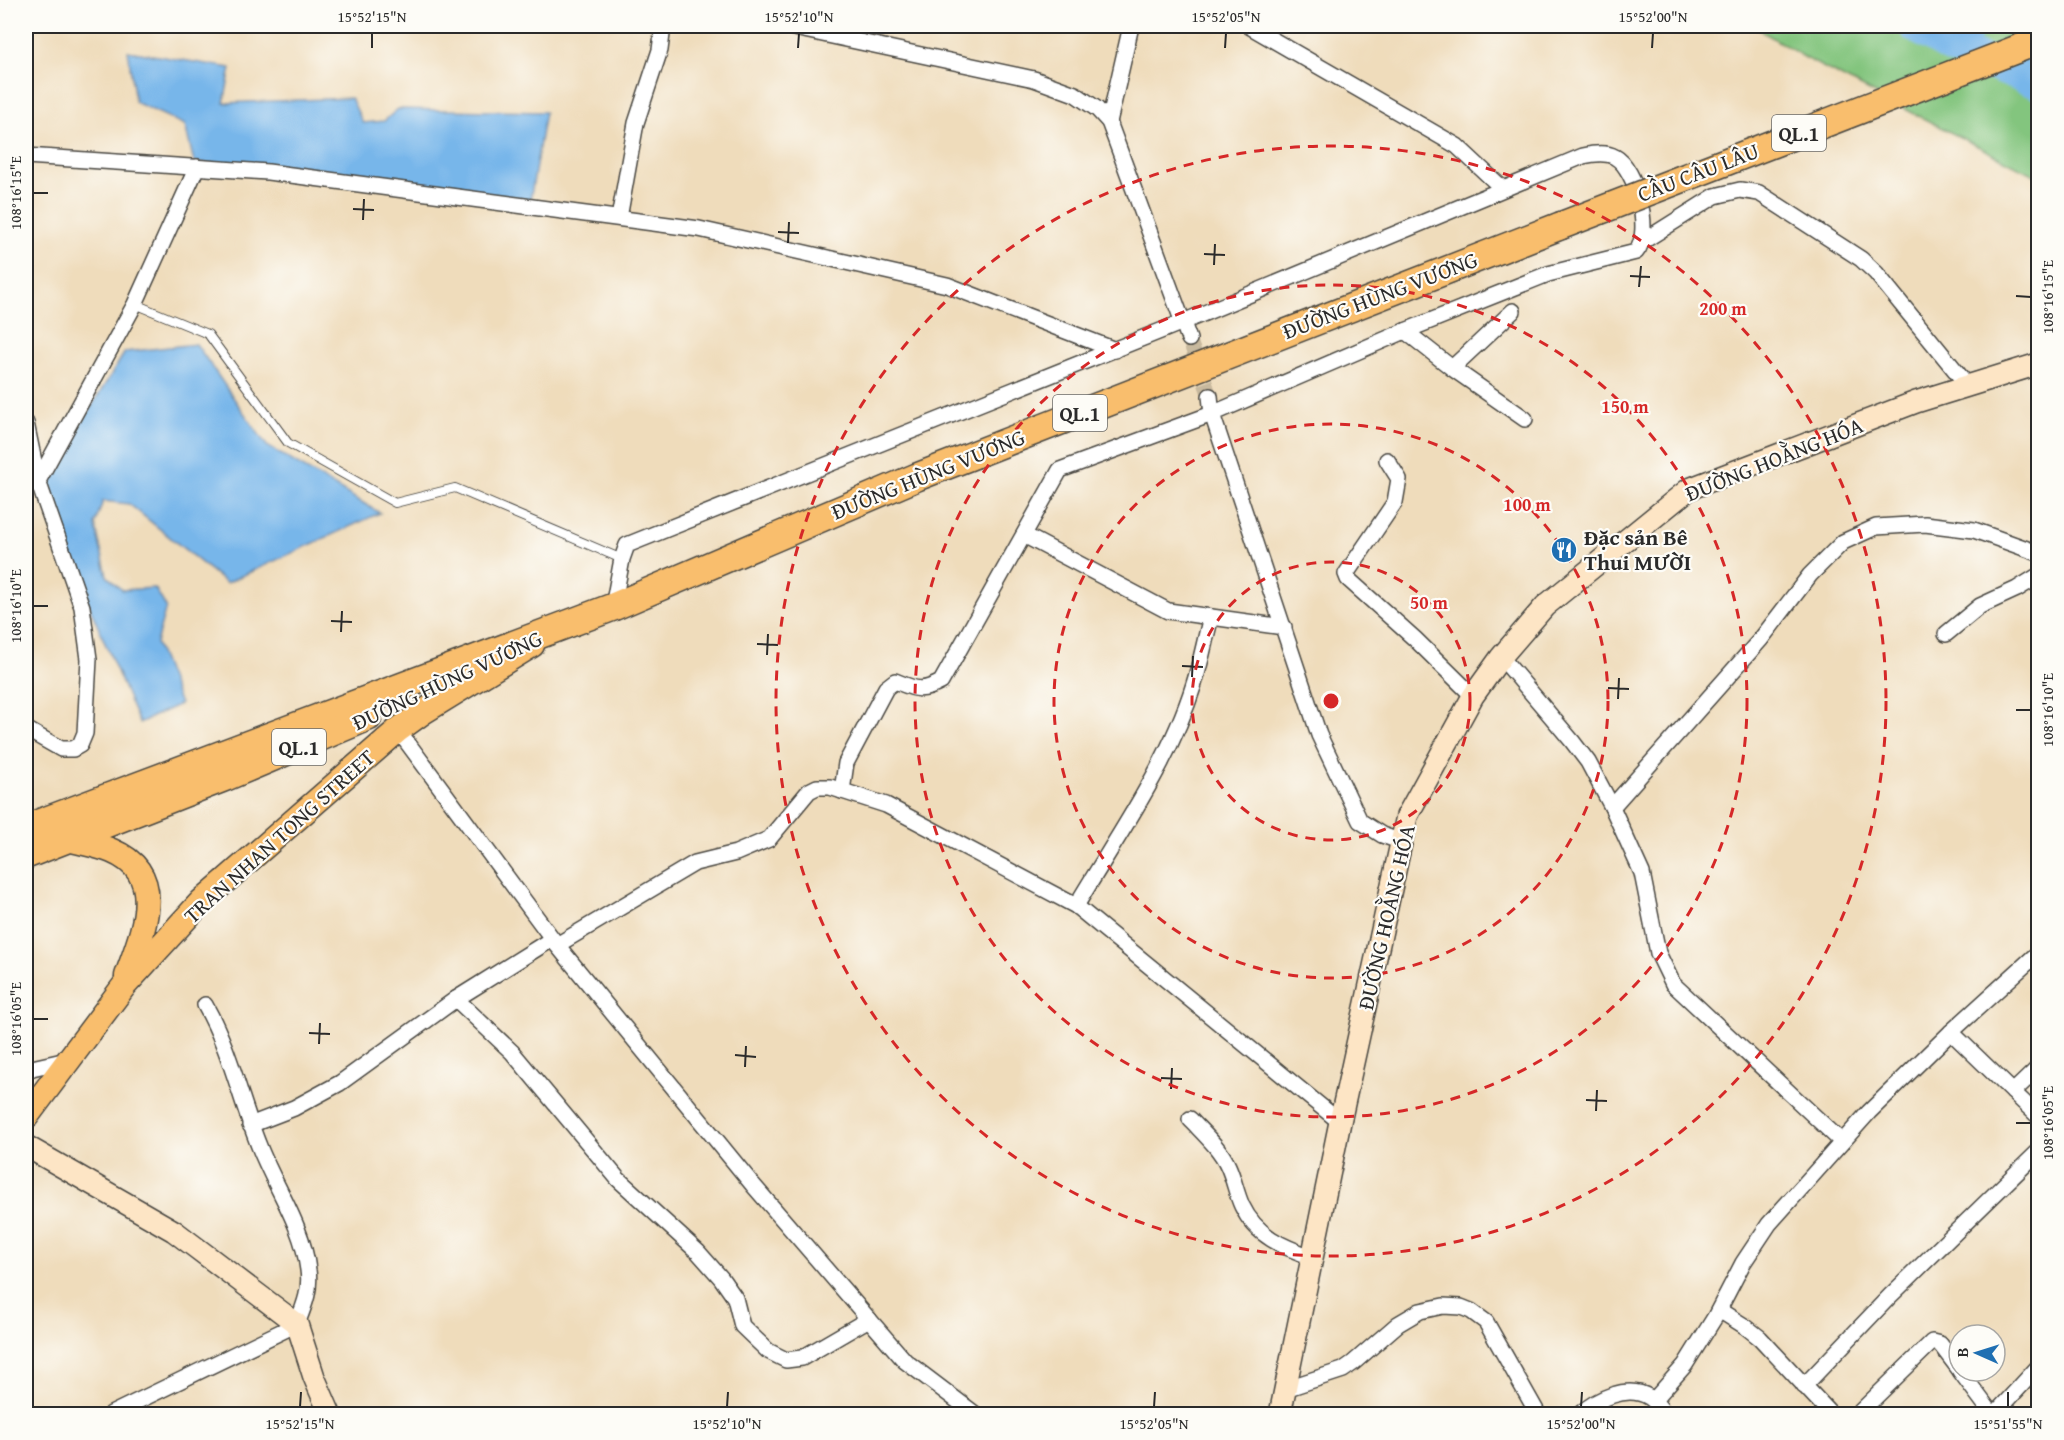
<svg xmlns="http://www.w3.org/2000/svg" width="2064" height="1440" font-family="'Gentium Book Plus',serif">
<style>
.green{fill:#83c57e;stroke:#577854;stroke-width:1.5}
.water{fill:#77b6ea;stroke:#51708a;stroke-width:1.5}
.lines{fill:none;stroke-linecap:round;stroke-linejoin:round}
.canal{stroke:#77b6ea;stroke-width:20}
.river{stroke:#77b6ea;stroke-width:33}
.street-tunnel{stroke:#c8b99e;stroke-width:15;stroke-dasharray:15 8;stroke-linecap:butt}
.lane-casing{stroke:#484641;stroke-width:10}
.street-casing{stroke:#484641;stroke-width:18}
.secondary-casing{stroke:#484641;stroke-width:24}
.primary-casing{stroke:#484641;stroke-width:27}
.highway-casing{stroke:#484641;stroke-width:30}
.lane{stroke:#fff;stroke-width:8}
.street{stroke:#fff;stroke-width:15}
.secondary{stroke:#fde5c5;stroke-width:21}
.primary{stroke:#f9be6d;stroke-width:24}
.highway{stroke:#f9be6d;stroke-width:27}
.highway-bridge-casing{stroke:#484641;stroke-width:30;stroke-linecap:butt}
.highway-bridge{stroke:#f9be6d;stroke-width:27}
.ticks{fill:none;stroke:#2b2b2b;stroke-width:2}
.ring{fill:none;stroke:#d62828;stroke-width:3;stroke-dasharray:10 8}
.labels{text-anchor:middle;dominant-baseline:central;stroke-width:4.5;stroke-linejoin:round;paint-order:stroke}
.shield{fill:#fdfcf7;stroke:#6a6a68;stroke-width:1.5}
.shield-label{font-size:21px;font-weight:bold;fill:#2b2b2b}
.street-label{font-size:22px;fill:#2b2b2b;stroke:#fdfcf7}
.poi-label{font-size:22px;font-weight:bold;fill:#2b2b2b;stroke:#fdfcf7;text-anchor:start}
.centre{fill:#d62828;stroke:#fdfcf7;stroke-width:3}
.ring-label{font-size:18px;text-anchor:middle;font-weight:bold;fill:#d62828;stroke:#fdfcf7;stroke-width:4.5;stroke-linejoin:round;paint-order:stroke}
.neatline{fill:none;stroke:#2b2b2b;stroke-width:2}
.ticks-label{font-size:15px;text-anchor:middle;fill:#2b2b2b}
</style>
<rect width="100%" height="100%" fill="#fdfcf7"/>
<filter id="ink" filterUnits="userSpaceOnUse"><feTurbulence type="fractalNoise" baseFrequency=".0167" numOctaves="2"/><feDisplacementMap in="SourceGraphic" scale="12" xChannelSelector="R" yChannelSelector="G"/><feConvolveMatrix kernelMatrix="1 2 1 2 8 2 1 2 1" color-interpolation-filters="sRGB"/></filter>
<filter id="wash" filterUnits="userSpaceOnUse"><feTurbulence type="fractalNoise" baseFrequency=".008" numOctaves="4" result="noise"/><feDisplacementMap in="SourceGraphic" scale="24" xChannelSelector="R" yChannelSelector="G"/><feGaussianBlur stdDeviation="1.35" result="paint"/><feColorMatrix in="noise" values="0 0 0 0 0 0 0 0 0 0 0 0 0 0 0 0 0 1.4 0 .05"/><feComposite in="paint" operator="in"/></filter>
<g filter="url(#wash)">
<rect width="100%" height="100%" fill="#efdcbb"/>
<polygon class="green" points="1753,26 2038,26 2038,177 1809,60"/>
<g class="water">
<polygon points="128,51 231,68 224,103 351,98 363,123 384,121 398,109 545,112 530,201 194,162 185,125 135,102"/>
<polygon points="196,344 267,446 380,513 226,583 129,504 103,501 95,524 107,576 122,590 155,588 166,607 156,643 180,704 139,723 65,549 48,480 75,433 125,352"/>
</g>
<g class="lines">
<polyline class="canal" points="1953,48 1981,26"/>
<polyline class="river" points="1915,26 1953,48 2038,83"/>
</g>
</g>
<g filter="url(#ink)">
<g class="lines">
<polyline class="street-tunnel" points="1189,339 1210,396"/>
<g class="lane-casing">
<polyline id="lane" points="135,304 208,334 288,443 395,503 455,488 622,559"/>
</g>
<g class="street-casing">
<g id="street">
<polyline points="785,26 1034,79 1075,94 1097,109 1109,122 1189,339"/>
<polyline points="1249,26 1457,146 1502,188"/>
<polyline points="1109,122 1131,26"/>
<polyline points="26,156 268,172 699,229 947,285 1115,350"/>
<polyline points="619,218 636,123 660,50 663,26"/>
<polyline points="1642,242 1715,196 1740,190 1759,193 1861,259 1876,273 1968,386"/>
<polyline points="1405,331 1452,368 1525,419"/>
<polyline points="1452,368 1513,311"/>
<polyline points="1210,396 1212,414 1319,735 1360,821 1382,835 1402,842"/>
<polyline points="26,423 38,481 26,486"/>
<polyline points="1387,460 1399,479 1395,502 1346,574 1348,579 1415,639 1473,696"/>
<polyline points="1024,535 1168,611 1284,627"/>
<path d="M613 607 622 559 627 545 1183 322 1583 156C1592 154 1606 152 1615 157 1636 168 1653 232 1636 252L1548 274 1405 331 1212 414 1060 470 941 682C921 693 915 689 895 681L886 688 846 763 842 791"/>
<polyline points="1946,634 1980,606 2017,589 2038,576"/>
<polyline points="1501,657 1572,741 1588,762 1612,807 1642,873 1658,953 1673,984 1842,1142"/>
<polyline points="26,729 61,749 73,749 80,745 85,733 89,659 82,607 38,481 135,304 197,167"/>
<polyline points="398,730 557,945 753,1185 905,1361 975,1414"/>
<polyline points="1612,807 1761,639 1810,575 1843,542 1876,527 1925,524 1974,530 2038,553"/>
<path d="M1076 906C1118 835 1169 764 1194 684 1201 662 1205 639 1211 617"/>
<polyline points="557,945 695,863 736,853 769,839 809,791 817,787 830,787 886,805 1076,906 1340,1122"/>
<polyline points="456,999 512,1052 618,1179 698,1252 721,1278 735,1298 742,1326 768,1351 786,1360 802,1358 869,1319"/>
<polyline points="1951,1032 2038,1116"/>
<polyline points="26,1072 32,1068 67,1060"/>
<polyline points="2013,1092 2038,1068"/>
<path d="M1190 1119C1203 1133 1220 1148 1228 1166 1234 1179 1236 1193 1242 1206 1256 1236 1283 1247 1312 1257"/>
<polyline points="250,1125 294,1108 340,1083 456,999 552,939"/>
<polyline points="1719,1310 1746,1327 1760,1338 1831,1414"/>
<polyline points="1960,1371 1992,1414"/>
<polyline points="1804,1386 1890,1296 2038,1152"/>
<polyline points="1285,1389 1343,1370 1353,1363 1398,1324 1420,1311 1443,1306 1461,1307 1471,1311 1486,1322 1538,1414"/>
<polyline points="1654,1400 1685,1365 1715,1317 1743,1263 1769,1224 1869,1112 1951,1032 2038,953"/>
<path d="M111 1414 297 1324C304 1306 311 1290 308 1270 303 1226 275 1187 259 1146 240 1099 230 1049 205 1005"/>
<path d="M1580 1414C1597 1399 1627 1384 1649 1397 1656 1401 1660 1409 1665 1414"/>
<polyline points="1858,1414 1932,1342 1940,1344 1959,1369"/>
<polyline points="1995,1414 2038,1367"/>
</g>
</g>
<g class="secondary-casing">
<g id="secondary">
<polyline points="26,1146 174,1231 297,1324 314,1377 330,1414"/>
<polyline points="1280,1414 1340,1122 1407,816 1473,696 1501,657 1545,606 1689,489 1916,402 2038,364"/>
</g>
</g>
<g class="primary-casing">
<g id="primary">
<path d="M68 839C82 843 98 845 112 851 169 875 142 933 127 976"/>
<polyline points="26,1117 124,986 201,902 398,730 423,712 532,645"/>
</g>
</g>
<g class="highway-casing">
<g id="highway">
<polyline points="26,828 613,607 917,477 1560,226"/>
<polyline points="26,855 226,777 368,717"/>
</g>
</g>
<use href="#lane" class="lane"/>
<use href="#street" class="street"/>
<use href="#secondary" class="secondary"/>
<use href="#primary" class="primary"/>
<use href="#highway" class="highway"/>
<g class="highway-bridge-casing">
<polyline id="highway-bridge" points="1560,226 2038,41"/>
</g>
<use href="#highway-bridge" class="highway-bridge"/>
</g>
</g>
<path class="ticks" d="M372 48V33M798 48 799 33M1225 48 1226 33M1652 48 1653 33M33 193H48M353 209 374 210M363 220 364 199M778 232 799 233M788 243 789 222M1204 254 1225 255M1214 265 1215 244M1630 276 1650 277M1639 287 1641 266M2016 296 2031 297M33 606H48M331 621 352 622M341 632 342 611M757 644 778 645M767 655 768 634M1182 666 1203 667M1192 677 1193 656M1608 688 1629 689M1618 699 1619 678M2016 710H2031M33 1019H48M309 1033 330 1034M319 1044 320 1023M735 1055 756 1057M745 1067 746 1046M1161 1078 1182 1079M1171 1089 1172 1068M1586 1100 1607 1101M1596 1111 1597 1090M2016 1123H2031M300 1407 301 1392M727 1407 728 1392M1154 1407 1155 1392M1581 1407 1582 1392M2008 1407V1392"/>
<g class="ring">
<circle cx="1331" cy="701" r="139"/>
<circle cx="1331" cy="701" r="277"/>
<circle cx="1331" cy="701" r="416"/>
<circle cx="1331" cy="701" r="555"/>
</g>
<defs>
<g id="restaurant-disc" transform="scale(1.35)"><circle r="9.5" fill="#1f6fb2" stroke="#fdfcf7"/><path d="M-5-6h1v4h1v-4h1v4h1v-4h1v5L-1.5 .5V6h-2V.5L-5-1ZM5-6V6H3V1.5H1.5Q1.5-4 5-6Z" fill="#fff"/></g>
</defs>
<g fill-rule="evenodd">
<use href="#restaurant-disc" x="1564" y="550"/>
</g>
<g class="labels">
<g class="shield">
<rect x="1772" y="115" width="54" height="36" rx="4.5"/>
<rect x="1053" y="395" width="54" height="36" rx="4.5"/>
<rect x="272" y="729" width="54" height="36" rx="4.5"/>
</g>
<g class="shield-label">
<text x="1799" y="133">QL.1</text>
<text x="1080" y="413">QL.1</text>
<text x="299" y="747">QL.1</text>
</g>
<g class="street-label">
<text transform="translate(1698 172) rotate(-21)">CẦU CÂU LÂU</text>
<text transform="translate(1380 295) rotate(-21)">ĐƯỜNG HÙNG VƯƠNG</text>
<text transform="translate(1774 459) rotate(-22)">ĐƯỜNG HOẰNG HÓA</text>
<text transform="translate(928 474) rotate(-22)">ĐƯỜNG HÙNG VƯƠNG</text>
<text transform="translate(447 680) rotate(-25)">ĐƯỜNG HÙNG VƯƠNG</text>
<text transform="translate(279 836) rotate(-42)">TRAN NHAN TONG STREET</text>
<text transform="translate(1386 917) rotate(-77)">ĐƯỜNG HOẰNG HÓA</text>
</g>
<g class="poi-label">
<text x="1584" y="537">Đặc sản Bê<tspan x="1584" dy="25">Thui MƯỜI</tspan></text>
</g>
</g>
<circle cx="1331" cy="701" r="9" class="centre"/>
<g class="ring-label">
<text x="1723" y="315">200 m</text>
<text x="1625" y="413">150 m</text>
<text x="1527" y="511">100 m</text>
<text x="1429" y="609">50 m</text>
</g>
<rect width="2064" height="1440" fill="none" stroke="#fdfcf7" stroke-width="66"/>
<g transform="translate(1977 1353) rotate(273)"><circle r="28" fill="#fdfcf7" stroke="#a9a8a5" stroke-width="1.5"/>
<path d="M0-4.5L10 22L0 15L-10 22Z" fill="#1f6fb2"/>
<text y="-9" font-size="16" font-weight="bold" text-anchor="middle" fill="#2b2b2b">B</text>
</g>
<rect x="33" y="33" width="1998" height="1374" class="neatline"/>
<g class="ticks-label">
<text x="372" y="22">15°52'15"N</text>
<text x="799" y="22">15°52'10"N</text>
<text x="1226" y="22">15°52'05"N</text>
<text x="1653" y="22">15°52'00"N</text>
<text transform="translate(16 193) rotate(-90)" y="5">108°16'15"E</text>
<text transform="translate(2048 297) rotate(-90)" y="5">108°16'15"E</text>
<text transform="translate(16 606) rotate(-90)" y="5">108°16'10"E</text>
<text transform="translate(2048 710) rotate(-90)" y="5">108°16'10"E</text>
<text transform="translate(16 1019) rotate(-90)" y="5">108°16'05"E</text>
<text transform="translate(2048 1123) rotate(-90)" y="5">108°16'05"E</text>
<text x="300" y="1429">15°52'15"N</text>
<text x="727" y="1429">15°52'10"N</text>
<text x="1154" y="1429">15°52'05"N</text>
<text x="1581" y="1429">15°52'00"N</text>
<text x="2008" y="1429">15°51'55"N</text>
</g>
</svg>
